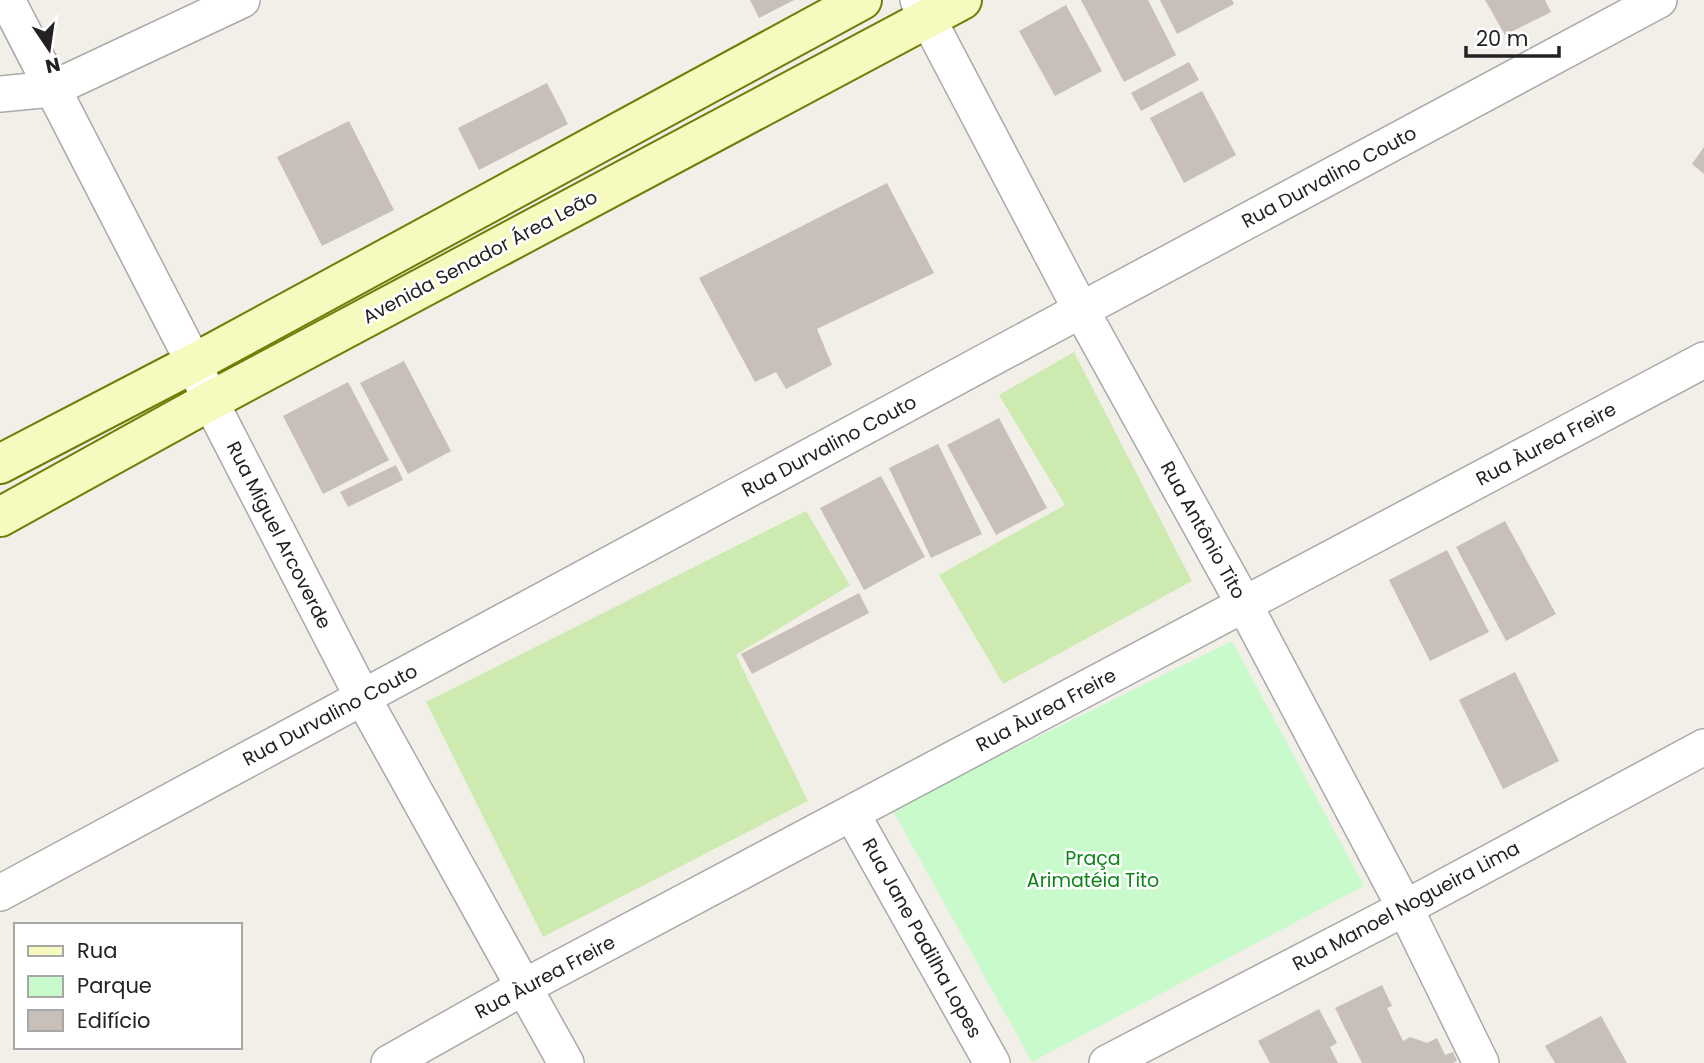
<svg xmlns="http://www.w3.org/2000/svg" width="1704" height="1063" font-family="Poppins,sans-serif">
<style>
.grass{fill:#cdebb0}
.park{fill:#c8facc}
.building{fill:#c7bfb8}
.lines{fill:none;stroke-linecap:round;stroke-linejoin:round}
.street-casing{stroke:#a9a9a9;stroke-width:38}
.secondary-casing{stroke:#707d05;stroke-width:42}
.street{stroke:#fff;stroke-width:35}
.secondary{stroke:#f7fabf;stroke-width:38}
.labels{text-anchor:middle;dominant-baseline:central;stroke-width:5;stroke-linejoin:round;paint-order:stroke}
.street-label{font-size:19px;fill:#222;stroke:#fff}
.park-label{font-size:19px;fill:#0c8416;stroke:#fff}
</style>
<rect width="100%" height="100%" fill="#f2efe9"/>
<g class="grass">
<polygon points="1074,352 1192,581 1003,684 939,575 1065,505 999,395"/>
<polygon points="806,511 850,585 736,655 808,801 543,937 426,702"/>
</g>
<polygon class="park" points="1232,641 1364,886 1032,1062 892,809"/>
<g class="building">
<polygon points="750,0 794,0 759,18"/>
<polygon points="1081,0 1148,0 1176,55 1124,82"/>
<polygon points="1160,0 1232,0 1234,4 1177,34"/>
<polygon points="1485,0 1545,0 1551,12 1505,35"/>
<polygon points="1066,5 1102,71 1055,96 1019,31"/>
<polygon points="1189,62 1199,80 1141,111 1131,93"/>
<polygon points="547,83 568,124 479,170 458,128"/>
<polygon points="1202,91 1236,155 1184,183 1150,118"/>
<polygon points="349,121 394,210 322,246 277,157"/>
<polygon points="1704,147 1704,174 1692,164"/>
<polygon points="887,183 934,273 817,329 832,365 786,389 776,372 755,382 699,278"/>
<polygon points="404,361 451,451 408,474 360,383"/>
<polygon points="348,382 389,460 323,494 283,416"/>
<polygon points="999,418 1047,508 996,535 947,445"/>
<polygon points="938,444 982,534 931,558 889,468"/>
<polygon points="396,465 403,480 348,507 340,492"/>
<polygon points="881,476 925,557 864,590 820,508"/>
<polygon points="1505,521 1556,614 1506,641 1456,547"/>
<polygon points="1447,550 1489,632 1430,661 1389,580"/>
<polygon points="859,593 869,613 752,674 741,654"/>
<polygon points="1515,672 1559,761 1503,789 1459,700"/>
<polygon points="1382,985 1392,1006 1387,1008 1403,1041 1410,1037 1427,1043 1437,1038 1445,1055 1453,1052 1457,1061 1453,1063 1362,1063 1335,1008"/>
<polygon points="1319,1009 1337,1043 1330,1047 1338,1063 1270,1063 1258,1041"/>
<polygon points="1601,1016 1627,1063 1555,1063 1545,1046"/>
</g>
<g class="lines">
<g class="street-casing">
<g id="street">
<polyline points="7,0 194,363 210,401 363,698 566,1063"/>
<polyline points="918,0 1081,310 1244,604 1405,908 1481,1063"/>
<polyline points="0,94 52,89 242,0"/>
<polyline points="852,814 992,1063"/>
<polyline points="0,893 1081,310 1659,0"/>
<polyline points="389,1063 524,987 1704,360"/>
<polyline points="1107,1063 1405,908 1704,747"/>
</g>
</g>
<g class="secondary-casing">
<g id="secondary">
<polyline points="0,464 194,363 862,0"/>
<polyline points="0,517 210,401 962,0"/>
</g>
</g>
<use href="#street" class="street"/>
<use href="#secondary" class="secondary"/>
</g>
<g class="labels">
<g class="street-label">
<text transform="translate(1329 177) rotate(-28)">Rua Durvalino Couto</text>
<text transform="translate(480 257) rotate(-28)">Avenida Senador Área Leão</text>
<text transform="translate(1546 444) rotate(-28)">Rua Àurea Freire</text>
<text transform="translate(829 446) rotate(-28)">Rua Durvalino Couto</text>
<text transform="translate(1203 530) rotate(61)">Rua Antônio Tito</text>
<text transform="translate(279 535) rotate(63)">Rua Miguel Arcoverde</text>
<text transform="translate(1046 710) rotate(-28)">Rua Àurea Freire</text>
<text transform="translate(330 715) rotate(-28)">Rua Durvalino Couto</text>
<text transform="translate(1406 906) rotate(-28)">Rua Manoel Nogueira Lima</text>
<text transform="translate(922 938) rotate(61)">Rua Jane Padilha Lopes</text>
<text transform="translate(545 977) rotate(-28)">Rua Àurea Freire</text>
</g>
<g class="park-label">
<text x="1093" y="858">Praça<tspan x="1093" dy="22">Arimatéia Tito</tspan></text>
</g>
</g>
<rect x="14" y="923" width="228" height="126" fill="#ffffff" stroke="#a7a7a7" stroke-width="2"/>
<rect x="28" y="946" width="35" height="10" fill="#f7fabf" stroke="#a7a7a7" stroke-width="2"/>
<text x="77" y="958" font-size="21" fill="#222222">Rua</text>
<rect x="28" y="976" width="35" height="21" fill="#c8facc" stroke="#a7a7a7" stroke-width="2"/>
<text x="77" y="993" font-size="21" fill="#222222">Parque</text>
<rect x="28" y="1010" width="35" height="21" fill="#c7bfb8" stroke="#a7a7a7" stroke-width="2"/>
<text x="77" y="1028" font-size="21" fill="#222222">Edifício</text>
<g transform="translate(49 49) rotate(167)" stroke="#ffffff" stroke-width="5" paint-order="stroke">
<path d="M0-5L12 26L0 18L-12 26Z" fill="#222222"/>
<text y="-10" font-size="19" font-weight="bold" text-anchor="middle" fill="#222222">N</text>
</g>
<path d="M1466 46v10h93v-10" fill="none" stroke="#222222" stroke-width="3.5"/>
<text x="1476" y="46" font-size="21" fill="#222222" stroke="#ffffff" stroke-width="5" paint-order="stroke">20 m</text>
</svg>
